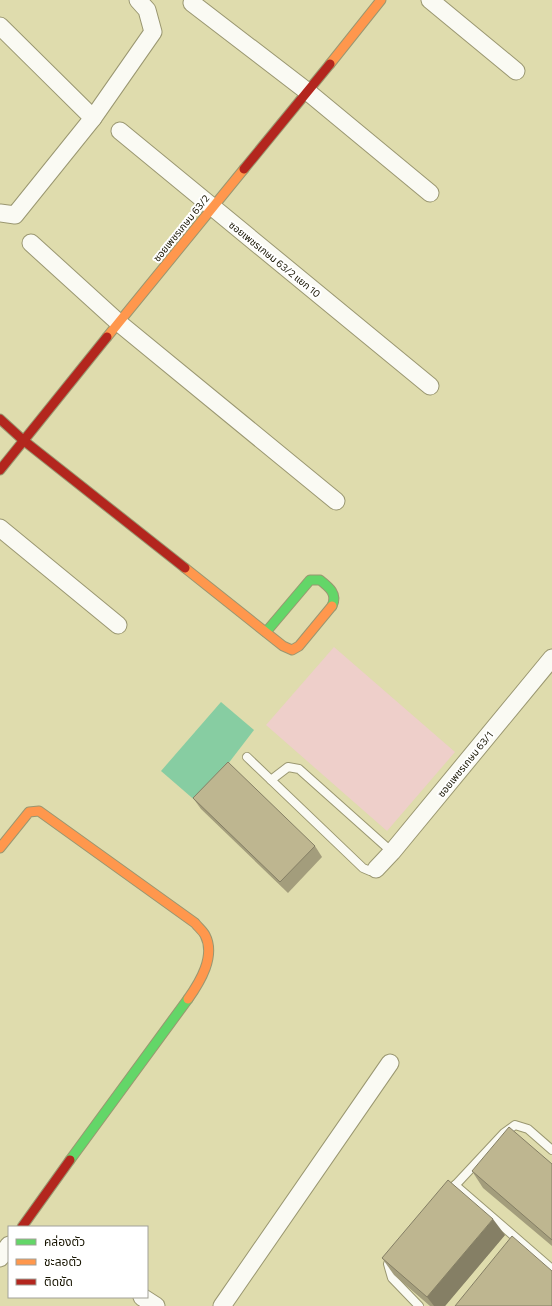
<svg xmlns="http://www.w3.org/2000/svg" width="552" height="1306" font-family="Commissioner,'Noto Sans Thai',sans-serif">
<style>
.green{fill:#eecfca}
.water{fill:#87cda2}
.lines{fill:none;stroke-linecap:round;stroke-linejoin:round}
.lane-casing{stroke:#9a9771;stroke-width:10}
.street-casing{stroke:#9a9771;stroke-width:19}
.fast-casing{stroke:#9a9771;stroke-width:11}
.slow-casing{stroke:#9a9771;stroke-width:11}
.jam-casing{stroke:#9a9771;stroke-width:11}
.lane{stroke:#fafaf3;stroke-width:8}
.street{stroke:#fafaf3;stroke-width:17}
.fast{stroke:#63d668;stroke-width:9}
.slow{stroke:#ff974d;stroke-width:9}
.jam{stroke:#b3261e;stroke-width:9}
.wall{fill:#a39d7c}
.shaded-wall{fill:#857f65}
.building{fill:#beb690;stroke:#857f65}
.labels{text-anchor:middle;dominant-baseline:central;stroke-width:4;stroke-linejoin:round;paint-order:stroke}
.street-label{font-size:10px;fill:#171400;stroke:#fff}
</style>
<rect width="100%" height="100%" fill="#dfdcad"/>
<polygon class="green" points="334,647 455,752 387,831 266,725"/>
<polygon class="water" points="221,702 254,730 198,803 161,771"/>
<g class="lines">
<g class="lane-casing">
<g id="lane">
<polyline points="247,757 363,868 370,871 376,869"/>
<polyline points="271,780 288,767 299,769 392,852"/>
<polyline points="455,1185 552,1269"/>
<polyline points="448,1193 504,1133 515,1125 528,1129 552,1150"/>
<polyline points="390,1259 388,1264 392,1278 419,1306"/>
</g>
</g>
<g class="street-casing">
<g id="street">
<polyline points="430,0 516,71"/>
<polyline points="192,3 308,92 430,193"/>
<polyline points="0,26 93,118"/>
<polyline points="120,131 430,386"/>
<polyline points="0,213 15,215 93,118 153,32 147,10 138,0"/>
<polyline points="31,243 119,323 336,501"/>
<polyline points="0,528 118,625"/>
<polyline points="376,869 392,852 552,658"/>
<polyline points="0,1258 9,1245"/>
<polyline points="142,1297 156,1306"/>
<polyline points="222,1306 390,1063"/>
</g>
</g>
<g class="fast-casing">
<g id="fast">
<path d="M266 632 310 580H320C329 587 338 594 332 606"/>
<polyline points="70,1160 188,999"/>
</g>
</g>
<g class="slow-casing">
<g id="slow">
<polyline points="330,64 381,0"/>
<polyline points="107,337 244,169"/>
<polyline points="185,568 283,646 292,650 299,646 332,606"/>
<path d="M0 848 29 812 39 811 195 923C198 927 203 931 205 935 216 956 200 982 188 999"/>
</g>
</g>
<g class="jam-casing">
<g id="jam">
<polyline points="244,169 330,64"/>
<polyline points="0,419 23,440 185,568"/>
<polyline points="0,470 107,337"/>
<polyline points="22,1227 70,1160"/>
</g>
</g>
<use href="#lane" class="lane"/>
<use href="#street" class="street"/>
<use href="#fast" class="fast"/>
<use href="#slow" class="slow"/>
<use href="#jam" class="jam"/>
</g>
<g class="wall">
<polygon points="193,798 315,846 322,857 288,893 201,809"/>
<polygon points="552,1164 552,1246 483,1188 472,1171"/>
<polygon points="505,1235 445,1306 430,1306 394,1275 382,1258"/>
</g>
<polygon class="shaded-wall" points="493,1219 505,1235 445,1306 434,1306 427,1297"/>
<g class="building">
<polygon points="228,762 315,846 280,882 193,798"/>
<polygon points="509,1127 552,1164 552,1240 472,1171"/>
<polygon points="448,1180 493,1219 427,1297 382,1258"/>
<polygon points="512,1236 552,1271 552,1306 455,1306"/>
</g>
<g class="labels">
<g class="street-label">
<text transform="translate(181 228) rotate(-51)">ซอยเพชรเกษม 63/2</text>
<text transform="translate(275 259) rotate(39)">ซอยเพชรเกษม 63/2 แยก 10</text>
<text transform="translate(465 764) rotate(-51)">ซอยเพชรเกษม 63/1</text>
</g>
</g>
<rect x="8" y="1226" width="140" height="72" fill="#ffffff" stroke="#a2a199"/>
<rect x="16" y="1239" width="20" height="6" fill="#63d668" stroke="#a2a199"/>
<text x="44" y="1246" font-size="12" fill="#171400">คล่องตัว</text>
<rect x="16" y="1259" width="20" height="6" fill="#ff974d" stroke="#a2a199"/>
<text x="44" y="1266" font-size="12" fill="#171400">ชะลอตัว</text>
<rect x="16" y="1279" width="20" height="6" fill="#b3261e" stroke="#a2a199"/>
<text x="44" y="1286" font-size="12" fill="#171400">ติดขัด</text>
</svg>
